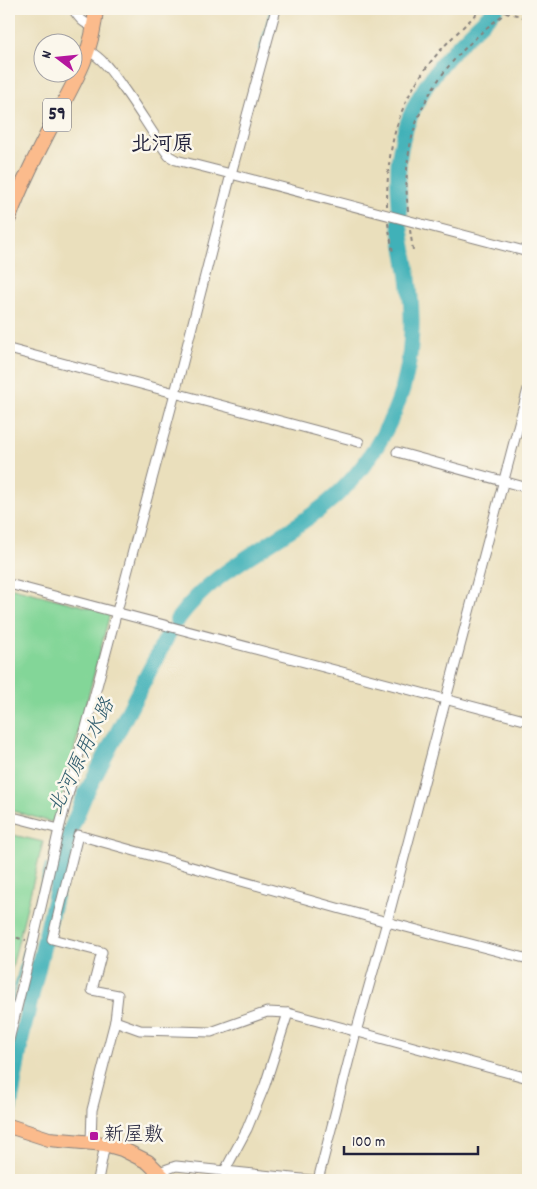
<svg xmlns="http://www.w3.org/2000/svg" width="537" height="1189" font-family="Dekko,'Klee One',sans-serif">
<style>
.green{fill:#83d698;stroke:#527c6a}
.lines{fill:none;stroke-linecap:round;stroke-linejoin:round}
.stream{stroke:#41b1b8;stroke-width:2.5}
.river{stroke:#41b1b8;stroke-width:16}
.street-casing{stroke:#86807c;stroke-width:11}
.primary-casing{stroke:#86807c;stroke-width:16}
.path{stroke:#86807c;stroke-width:2;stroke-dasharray:4 4;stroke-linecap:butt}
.street{stroke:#fff;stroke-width:9}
.primary{stroke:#fbbb8c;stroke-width:14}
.poi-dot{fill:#b5179e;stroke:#fbf7ec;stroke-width:2}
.labels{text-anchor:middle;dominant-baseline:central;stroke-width:5;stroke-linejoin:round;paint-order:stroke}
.shield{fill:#fbf7ec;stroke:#636270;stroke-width:1}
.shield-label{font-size:19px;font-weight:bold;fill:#22223b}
.poi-label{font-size:20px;fill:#22223b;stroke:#fbf7ec;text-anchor:start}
.neighbourhood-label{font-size:21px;font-weight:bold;fill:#22223b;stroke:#fbf7ec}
.water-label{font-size:21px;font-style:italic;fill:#2e5b6d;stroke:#fbf7ec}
</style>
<rect width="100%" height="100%" fill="#fbf7ec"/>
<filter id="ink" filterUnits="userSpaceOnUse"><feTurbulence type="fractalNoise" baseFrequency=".02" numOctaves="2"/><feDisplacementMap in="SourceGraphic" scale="10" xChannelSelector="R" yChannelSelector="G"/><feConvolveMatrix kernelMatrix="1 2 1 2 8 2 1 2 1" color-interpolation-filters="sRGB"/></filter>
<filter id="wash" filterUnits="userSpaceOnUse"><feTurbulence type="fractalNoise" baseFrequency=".0096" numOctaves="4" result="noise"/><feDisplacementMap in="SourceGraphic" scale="20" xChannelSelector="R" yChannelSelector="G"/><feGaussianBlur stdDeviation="1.12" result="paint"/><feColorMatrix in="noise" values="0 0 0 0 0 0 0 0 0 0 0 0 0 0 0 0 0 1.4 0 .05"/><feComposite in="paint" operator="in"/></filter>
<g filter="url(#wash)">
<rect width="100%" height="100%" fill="#eadfbc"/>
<g class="green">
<polygon points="9,587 110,613 55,823 9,810"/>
<polygon points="9,834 43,842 9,979"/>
</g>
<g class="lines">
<g class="stream">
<polyline points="260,50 271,9"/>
<polyline points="9,1012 46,865"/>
</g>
<g class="river">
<path d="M400 212C399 195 397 177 399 159 407 93 450 52 496 9"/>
<path d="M177 620C213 570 268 548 316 512 370 473 408 405 411 339 414 300 406 261 399 222"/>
<polyline points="9,1112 22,1036 71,829 85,795 169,633"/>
</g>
</g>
</g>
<g filter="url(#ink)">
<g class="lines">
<g class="street-casing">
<g id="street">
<path d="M73 9C79 18 83 24 94 26"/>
<path d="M89 51C103 59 111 71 121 85 138 108 152 133 169 156L176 160 231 174 276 9"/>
<polyline points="9,349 359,442"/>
<polyline points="397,452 528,488"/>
<polyline points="9,584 528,721"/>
<polyline points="9,816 59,829"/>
<polyline points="115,1021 118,995 92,990 102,952 52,939 78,835 387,922 528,959"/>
<polyline points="9,1040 33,942 59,829 175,393 231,174 528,252"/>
<polyline points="91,1142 92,1110 115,1021 140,1030 211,1032 267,1012 288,1013 528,1078"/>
<polyline points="159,1172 176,1166 312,1180"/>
<polyline points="224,1172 247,1129 265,1085 288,1013"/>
<polyline points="98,1180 105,1144"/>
<polyline points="318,1180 356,1032 387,922 528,389"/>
<polyline points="527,1180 528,1178"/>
</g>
</g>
<g class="primary-casing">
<g id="primary">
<path d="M9 218C22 182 40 148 58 113 77 78 93 50 96 9"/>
<polyline points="9,1126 49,1139 105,1144 122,1149 148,1162 166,1180"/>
</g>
</g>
<g class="path">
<polyline points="506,12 528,18"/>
<path d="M387 206C387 155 394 113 424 71 440 48 462 28 482 9"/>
<path d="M408 211C400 136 424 84 480 34 489 25 500 18 509 9"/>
<polyline points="388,223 393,253"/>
<polyline points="410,230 413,250"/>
<polyline points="9,936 26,940"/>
</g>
<use href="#street" class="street"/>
<use href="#primary" class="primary"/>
</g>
</g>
<rect class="poi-dot" x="89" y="1131" width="10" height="10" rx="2.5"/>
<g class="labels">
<rect class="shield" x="43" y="98.5" width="28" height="33" rx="4"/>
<g class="shield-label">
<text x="57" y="115">59</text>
</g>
<g class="poi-label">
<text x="104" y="1136">新屋敷</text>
</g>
<g class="neighbourhood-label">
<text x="162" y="146">北河原</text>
</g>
<g class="water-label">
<text transform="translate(83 757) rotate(-64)">北河原用水路</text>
</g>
</g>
<rect width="537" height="1189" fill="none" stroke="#fbf7ec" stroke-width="30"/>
<g transform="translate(58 58) rotate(286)"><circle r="24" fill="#fbf7ec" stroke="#a4a2a5"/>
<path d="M0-4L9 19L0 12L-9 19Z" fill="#b5179e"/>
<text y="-8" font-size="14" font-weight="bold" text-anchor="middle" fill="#22223b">N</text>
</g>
<path d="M344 1146v8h134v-8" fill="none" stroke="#22223b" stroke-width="2.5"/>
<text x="352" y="1146" font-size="15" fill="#22223b" stroke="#fbf7ec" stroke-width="4" paint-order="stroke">100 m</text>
</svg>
